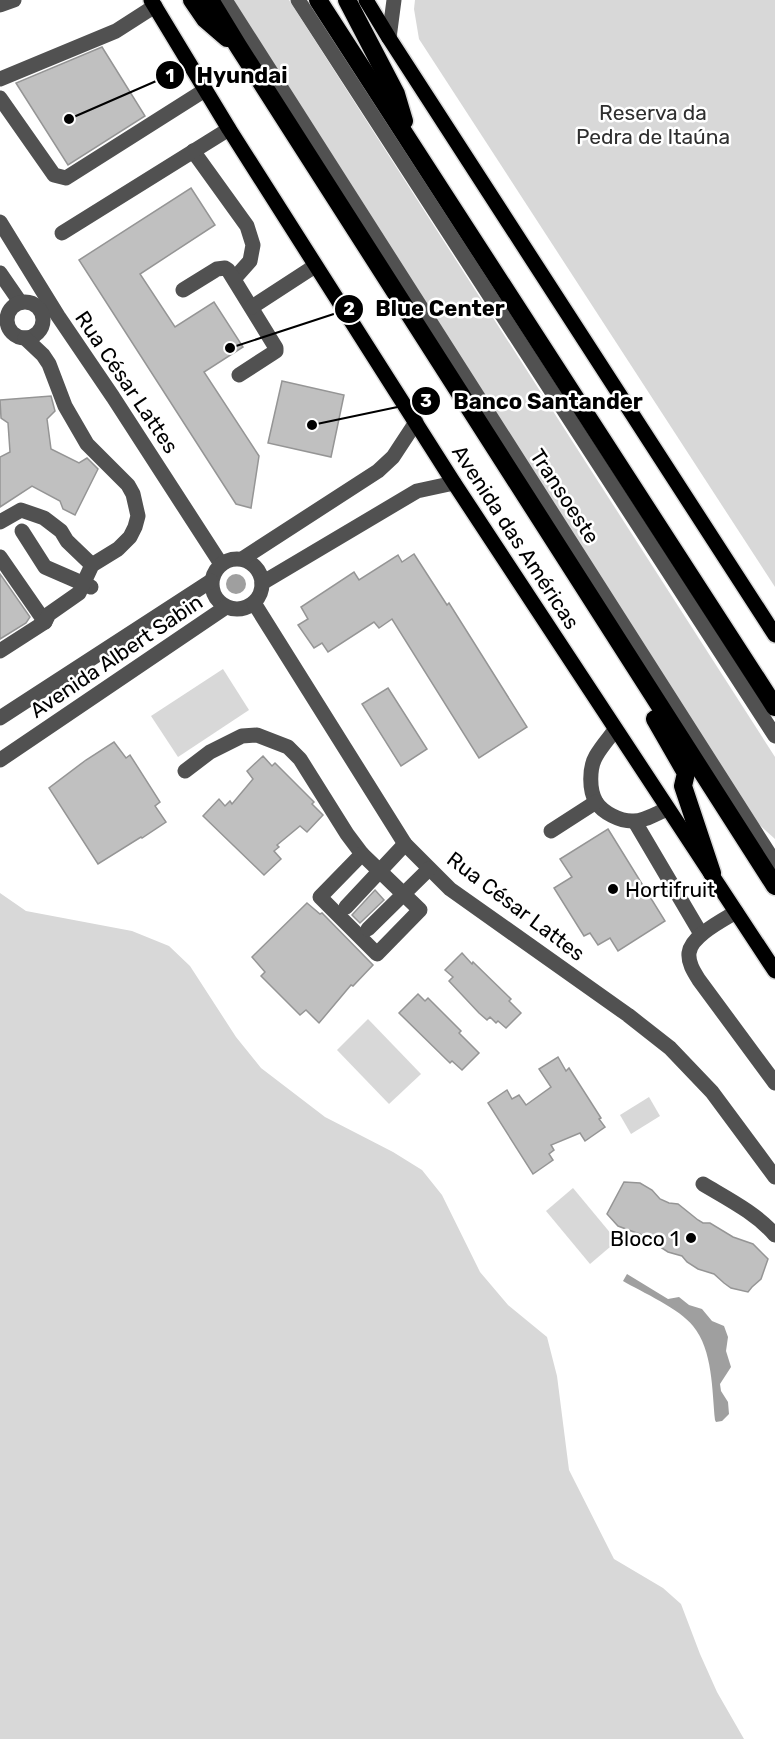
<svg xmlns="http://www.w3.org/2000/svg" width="775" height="1739" font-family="Rubik,sans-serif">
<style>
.green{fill:#d8d8d8}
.water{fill:#9f9f9f}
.building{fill:#c0c0c0;stroke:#959595;stroke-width:1.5}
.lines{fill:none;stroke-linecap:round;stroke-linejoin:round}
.major-casing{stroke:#dbdbdb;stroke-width:18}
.highway-casing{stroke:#dbdbdb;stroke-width:21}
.minor{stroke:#515151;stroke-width:15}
.major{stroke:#000;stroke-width:15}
.highway{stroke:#000;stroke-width:18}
.poi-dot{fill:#000;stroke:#fff;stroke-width:2}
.labels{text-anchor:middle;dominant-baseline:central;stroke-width:5;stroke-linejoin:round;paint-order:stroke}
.park-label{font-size:21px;fill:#2f2f2f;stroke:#fff}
.street-label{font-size:21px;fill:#000;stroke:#fff}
.poi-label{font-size:21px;fill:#000;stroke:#fff;text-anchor:start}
.leader{fill:none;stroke:#000;stroke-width:2}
.callout-dot{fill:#000;stroke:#fff;stroke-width:2}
.mark-label{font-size:18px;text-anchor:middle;font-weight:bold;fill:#fff}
.callout-label{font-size:22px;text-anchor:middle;font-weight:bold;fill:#000;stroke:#fff;stroke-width:5;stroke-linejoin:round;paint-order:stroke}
</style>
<rect width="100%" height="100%" fill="#fff"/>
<g class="green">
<polygon points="229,0 289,0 775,757 775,839 753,819"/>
<polygon points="415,0 775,0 775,587 419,39 414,9"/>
<polygon points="223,669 249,710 178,757 151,716"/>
<polygon points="0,893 26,911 132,931 169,946 190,966 236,1037 261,1068 325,1117 393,1152 422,1170 442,1195 480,1272 508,1305 547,1337 557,1376 569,1470 614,1559 663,1588 681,1604 700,1654 717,1692 744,1739 0,1739"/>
<polygon points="368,1019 421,1074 389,1104 337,1050"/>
<polygon points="649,1097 660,1116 631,1134 620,1115"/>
<polygon points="573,1188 617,1241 590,1264 546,1211"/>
</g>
<g class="water">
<circle cx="236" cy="584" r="10"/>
<path d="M627 1274 668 1299 679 1297 689 1305 702 1309 712 1321 724 1326 728 1337 726 1351 731 1367 720 1384 721 1391 728 1402 729 1414 722 1421 716 1422 715 1420C712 1391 713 1350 693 1326 680 1309 642 1292 623 1281Z"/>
</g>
<g class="building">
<polygon points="102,47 145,116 68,165 16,83"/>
<polygon points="191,188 215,225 140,274 175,327 214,302 243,347 204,372 259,456 251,508 236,504 79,260"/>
<polygon points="282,381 344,395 331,457 268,443"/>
<polygon points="51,396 55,411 47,419 51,449 79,463 87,458 98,469 75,515 63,509 60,501 32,486 0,507 0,457 10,452 8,423 1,418 0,400"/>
<polygon points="414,554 447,605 449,603 527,727 479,758 392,619 379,628 374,622 328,652 322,643 314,648 298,625 308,619 301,607 354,572 359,580 398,555 402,562"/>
<polygon points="0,574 30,617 26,623 0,639"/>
<polygon points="388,688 427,749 401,766 362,704"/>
<polygon points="114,742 126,758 130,755 160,802 155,806 166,822 142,838 141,837 98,864 49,788 86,760"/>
<polygon points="263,756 272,766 275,763 314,802 312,804 323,815 307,832 300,826 277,845 279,847 274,851 281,859 264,875 203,816 219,799 225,806 230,801 232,804 253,779 247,771"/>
<polygon points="608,829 665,921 618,951 610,938 598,945 590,933 584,936 554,888 572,877 560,859"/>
<polygon points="375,890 384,900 360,923 352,915"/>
<polygon points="307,903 320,914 322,913 373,965 353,986 351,985 319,1023 306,1010 300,1015 261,976 265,972 252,957"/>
<polygon points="462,953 472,964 473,962 511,999 509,1001 521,1013 506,1028 498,1021 496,1023 490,1017 487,1020 479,1013 449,981 453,977 445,970"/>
<polygon points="418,994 425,1001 428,998 461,1031 459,1033 479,1053 462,1070 452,1061 450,1063 399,1013"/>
<polygon points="558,1057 566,1071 569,1068 601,1118 599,1119 605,1127 585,1141 580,1133 551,1145 554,1150 549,1154 553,1160 533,1174 488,1103 507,1090 512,1099 519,1095 526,1105 551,1087 539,1069"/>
<polygon points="624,1182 640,1183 652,1190 660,1199 669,1203 678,1204 698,1220 703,1223 710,1223 733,1237 753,1244 768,1259 761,1279 752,1287 748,1292 731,1288 724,1283 714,1274 698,1269 687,1262 682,1256 668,1252 642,1235 618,1226 607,1214"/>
</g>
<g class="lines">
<g class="major-casing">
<g id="major">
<polyline points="151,0 229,129 454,483 775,971"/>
<polyline points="366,0 389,38 775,635"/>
</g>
</g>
<g class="highway-casing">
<g id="highway">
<polyline points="192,0 205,19 227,38"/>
<polyline points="210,0 238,46 775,886"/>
<polyline points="318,0 775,707"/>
<polyline points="347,0 396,94 404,121"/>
<polyline points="655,719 686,773 683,786 712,873"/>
</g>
</g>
<g class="minor">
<polyline points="225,0 775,863"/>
<polyline points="298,0 775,736"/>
<polyline points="0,5 14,0"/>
<polyline points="389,38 394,0"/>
<polyline points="0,79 116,31 155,6"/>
<polyline points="0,98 54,175 66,178 205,90"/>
<polyline points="193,151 247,226 253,245 250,261 234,279"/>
<polyline points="0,222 58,316 113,397 221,564"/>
<polyline points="62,233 229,129"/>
<polyline points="0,273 20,302"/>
<polyline points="183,290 217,269 225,268 228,270 276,348 276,351 273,353 239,375"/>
<circle cx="25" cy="320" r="18"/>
<polyline points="252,307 315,266"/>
<polyline points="0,522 21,510 44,518 61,531 67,541 92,565"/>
<polyline points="22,531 45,567 91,587"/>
<polyline points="0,557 45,622"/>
<circle cx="237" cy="584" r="25"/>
<polyline points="242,559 378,471 393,457 416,422"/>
<polyline points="262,583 417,491 454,483"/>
<polyline points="254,603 405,844 450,889 628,1015 670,1048 712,1092 775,1177"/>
<polyline points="0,651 45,622 49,614 79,593 92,565 118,549 130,537 135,527 138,516 133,494 128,485 87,444 65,406 49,364 43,355 25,338"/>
<polyline points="0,718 211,581"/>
<path d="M615 730C609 738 601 747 596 756 589 768 589 790 596 802 603 813 620 821 632 821 643 822 657 813 667 809"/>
<polyline points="0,760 226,607"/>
<polyline points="185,771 210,752 242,736 257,735 288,747 300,759 347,834 362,854"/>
<polyline points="635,822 701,934"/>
<polyline points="551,831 596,802"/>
<polygon points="362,854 420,910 377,954 320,897"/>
<polyline points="346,907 405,844"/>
<path d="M736 912C723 920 691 936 689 953 688 963 694 972 699 980L775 1083"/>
<polyline points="368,929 429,869"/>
<path d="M703 1184C728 1199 756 1213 775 1235"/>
</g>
<use href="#major" class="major"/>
<use href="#highway" class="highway"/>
</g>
<g class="poi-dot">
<circle cx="613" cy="889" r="6"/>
<circle cx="691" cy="1238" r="6"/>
</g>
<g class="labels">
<g class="park-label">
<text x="653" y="112">Reserva da<tspan x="653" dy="24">Pedra de Itaúna</tspan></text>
</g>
<g class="street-label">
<text transform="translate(127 382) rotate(56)">Rua César Lattes</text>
<text transform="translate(565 496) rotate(57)">Transoeste</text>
<text transform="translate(516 537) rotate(57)">Avenida das Américas</text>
<text transform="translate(116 656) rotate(-34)">Avenida Albert Sabin</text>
<text transform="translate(516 906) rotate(37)">Rua César Lattes</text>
</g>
<g class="poi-label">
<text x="625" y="889">Hortifruit</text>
<text x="679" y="1238" text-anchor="end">Bloco 1</text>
</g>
</g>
<path class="leader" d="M69 119L170 75M230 348L349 309M312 425L426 401"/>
<g class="callout-dot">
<circle cx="69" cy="119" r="6"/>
<circle cx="230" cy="348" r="6"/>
<circle cx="312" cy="425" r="6"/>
<circle cx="170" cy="75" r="15"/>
<circle cx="349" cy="309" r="15"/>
<circle cx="426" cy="401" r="15"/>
</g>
<g class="mark-label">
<text x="170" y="82">1</text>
<text x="349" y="315">2</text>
<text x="426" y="407">3</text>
</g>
<g class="callout-label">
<text x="242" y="83">Hyundai</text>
<text x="440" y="316">Blue Center</text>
<text x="548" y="409">Banco Santander</text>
</g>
</svg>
